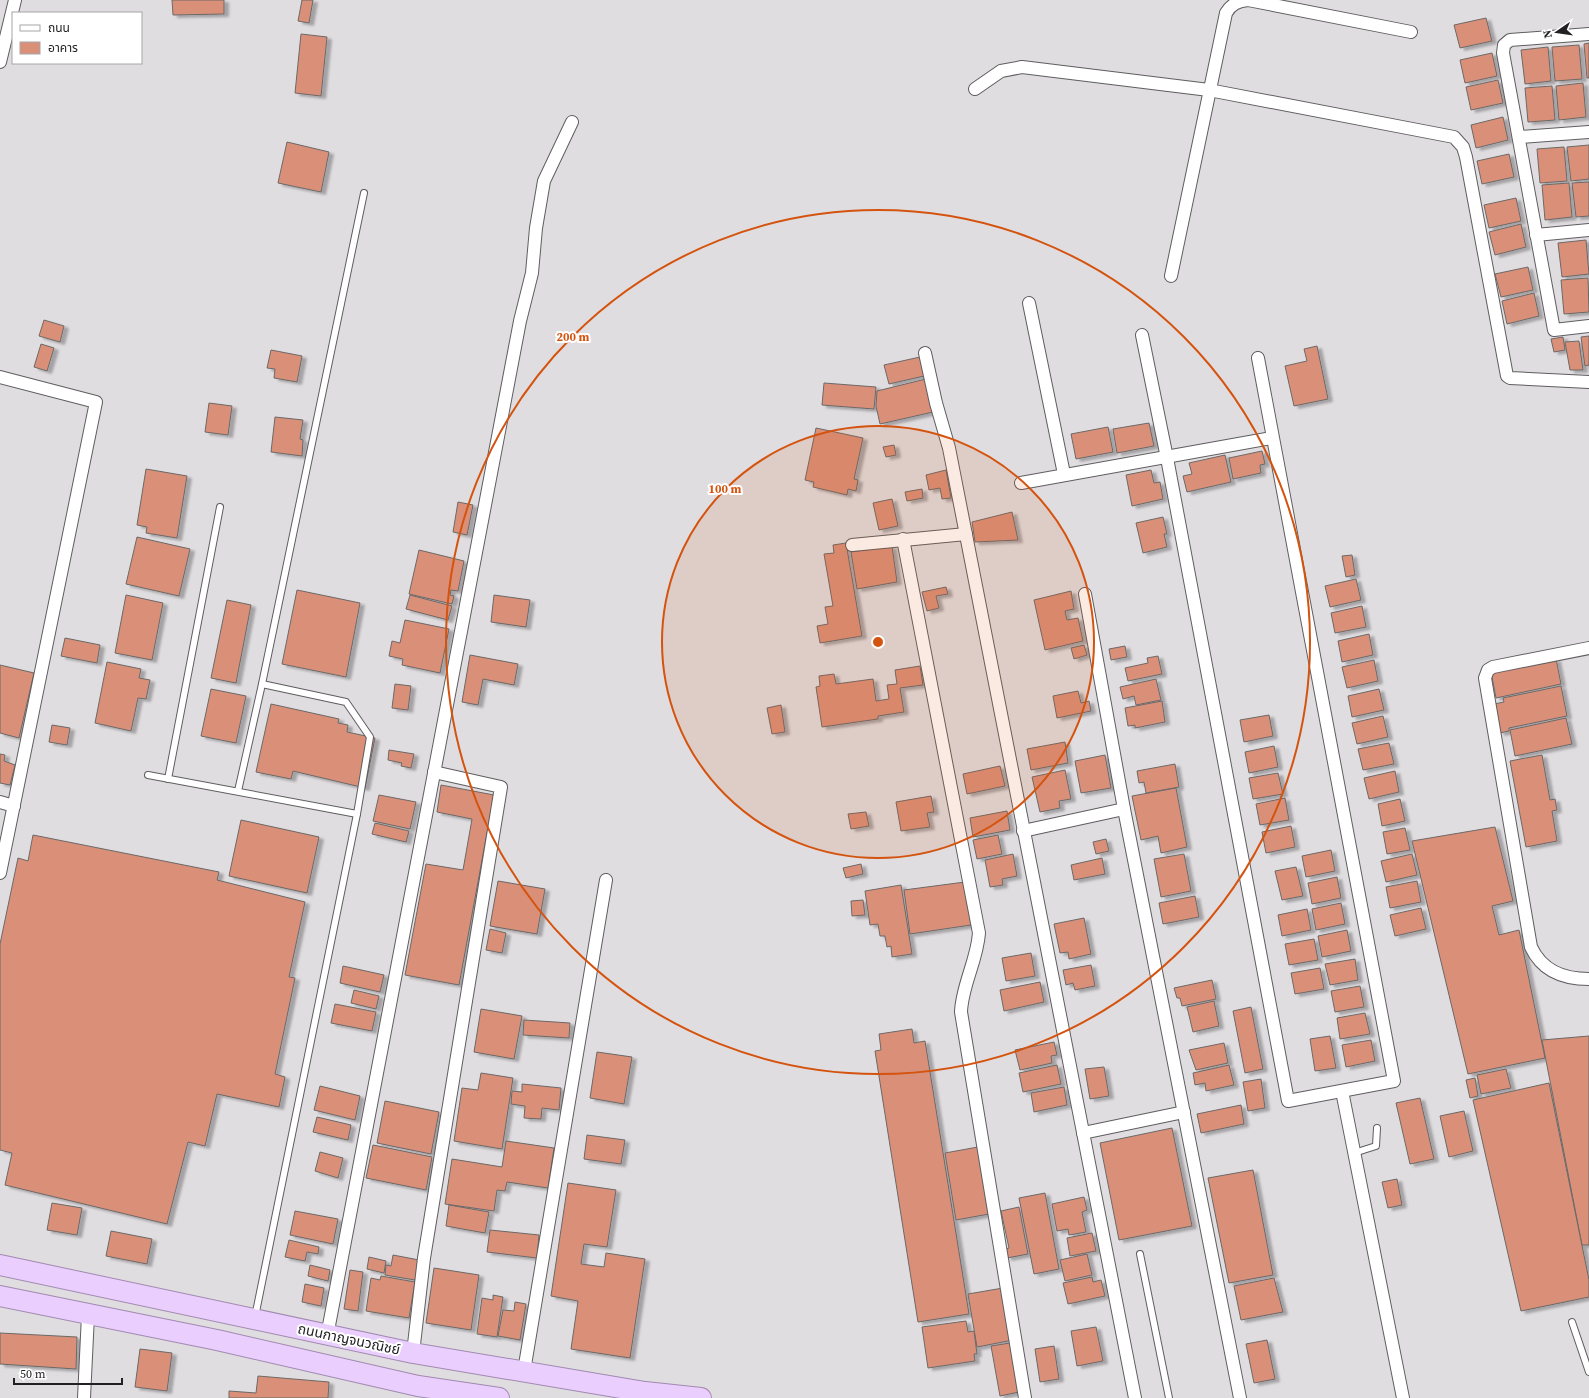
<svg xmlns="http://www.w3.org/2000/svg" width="1589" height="1398" font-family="'Source Serif 4','Noto Sans Thai',serif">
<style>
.building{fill:#da9078;stroke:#6c6867;filter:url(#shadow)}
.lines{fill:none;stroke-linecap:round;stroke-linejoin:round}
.service-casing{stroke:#5f5d60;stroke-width:8}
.minor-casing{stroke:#5f5d60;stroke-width:14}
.trunk-casing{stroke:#a18ab0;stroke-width:22}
.service{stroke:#fff;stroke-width:6}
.minor{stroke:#fff;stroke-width:12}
.trunk{stroke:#eacefe;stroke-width:20}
.ring{fill:none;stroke:#d4530e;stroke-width:2}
.labels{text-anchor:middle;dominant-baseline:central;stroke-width:4;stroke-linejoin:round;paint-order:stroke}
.street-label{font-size:14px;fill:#222122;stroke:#fff}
.centre{fill:#d4530e;stroke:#fff;stroke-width:2}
.ring-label{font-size:12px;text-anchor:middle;font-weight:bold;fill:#d4530e;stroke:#fff;stroke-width:4;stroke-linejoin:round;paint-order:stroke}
</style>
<defs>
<filter id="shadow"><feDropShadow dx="4.5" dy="2.5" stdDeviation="1" flood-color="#0004"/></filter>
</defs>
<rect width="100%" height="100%" fill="#e0dde0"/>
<g class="building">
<polygon points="172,0 224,0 224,14 173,15"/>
<polygon points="302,0 313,0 309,23 298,21"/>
<polygon points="1486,18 1492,41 1460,48 1454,25"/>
<polygon points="301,34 327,37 321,96 295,93"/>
<polygon points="1589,43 1589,78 1587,78 1584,44"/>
<polygon points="1579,45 1582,79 1555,81 1552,47"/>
<polygon points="1548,47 1551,81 1525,84 1521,50"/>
<polygon points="1492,53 1497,76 1465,83 1460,60"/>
<polygon points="1498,80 1503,103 1471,110 1466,87"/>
<polygon points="1583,83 1586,117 1559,120 1556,86"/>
<polygon points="1552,86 1555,120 1528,122 1525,88"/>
<polygon points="1503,117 1508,140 1476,148 1471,125"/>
<polygon points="287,142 329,152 321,192 278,183"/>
<polygon points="1589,145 1589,179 1571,181 1567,147"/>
<polygon points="1564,147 1567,181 1540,183 1537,149"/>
<polygon points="1509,154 1514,177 1482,184 1477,161"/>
<polygon points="1589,182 1589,216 1576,217 1572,183"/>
<polygon points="1569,183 1572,217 1545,220 1542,185"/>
<polygon points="1516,198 1521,221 1489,228 1484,205"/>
<polygon points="1521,224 1526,247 1495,255 1489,232"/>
<polygon points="1586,240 1589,274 1562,277 1558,243"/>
<polygon points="1528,267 1533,290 1501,297 1495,274"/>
<polygon points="1588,278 1589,312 1564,314 1561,280"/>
<polygon points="1534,293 1539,316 1507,324 1502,301"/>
<polygon points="44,320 64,326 60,342 39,336"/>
<polygon points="1589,336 1589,365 1585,366 1581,337"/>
<polygon points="1563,337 1565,350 1554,352 1551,339"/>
<polygon points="1579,341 1583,370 1570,370 1565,342"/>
<polygon points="41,344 54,348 47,371 34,367"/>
<polygon points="1317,346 1328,399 1294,406 1285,366 1307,361 1304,349"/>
<polygon points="271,350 302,356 297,382 274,378 275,369 267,368"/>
<polygon points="920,357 924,376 889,384 884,365"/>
<polygon points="926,379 933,412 880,424 876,406 877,391"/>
<polygon points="824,383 876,387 874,409 822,405"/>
<polygon points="209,403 232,406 228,435 205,432"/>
<polygon points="275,417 303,420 300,439 303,440 302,456 271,452"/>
<polygon points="1149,423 1154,446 1117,453 1113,429"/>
<polygon points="1108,427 1113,452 1076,459 1071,434"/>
<polygon points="816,428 863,438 854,479 858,480 856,491 848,489 847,495 813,487 814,482 805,480"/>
<polygon points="894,445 896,455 886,457 883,447"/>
<polygon points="1262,451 1265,464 1260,465 1261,473 1233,479 1229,458"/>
<polygon points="1225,455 1231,482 1187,492 1183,476 1192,474 1189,463"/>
<polygon points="146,469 187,476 177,538 146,533 147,527 137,525"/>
<polygon points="946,470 951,498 942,499 940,488 929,490 926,475"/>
<polygon points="1151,470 1154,483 1160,482 1163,499 1132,506 1126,475"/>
<polygon points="922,489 923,498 907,501 905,492"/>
<polygon points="892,499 898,526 879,530 873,503"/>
<polygon points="458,502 473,505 467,535 453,532"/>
<polygon points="1012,512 1018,540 975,542 972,522"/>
<polygon points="1163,517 1167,534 1164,534 1167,547 1143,553 1136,523"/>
<polygon points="137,537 190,549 179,596 126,584"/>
<polygon points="846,543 862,636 820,643 817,626 828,624 825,607 833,606 824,554 834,553 833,545"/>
<polygon points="892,546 897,582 857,589 851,552"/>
<polygon points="419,550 464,561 458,591 451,590 450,595 454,596 452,604 409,594"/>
<polygon points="1352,555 1355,575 1346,577 1342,556"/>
<polygon points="1356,579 1361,600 1330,607 1325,586"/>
<polygon points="946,587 948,594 936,596 939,608 927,611 922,592"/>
<polygon points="297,590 360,603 346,677 282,664"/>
<polygon points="1071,591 1074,609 1065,611 1067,620 1078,618 1083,641 1045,650 1034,600"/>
<polygon points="126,595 163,603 152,660 115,653"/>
<polygon points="410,595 452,606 448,620 406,609"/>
<polygon points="494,595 530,600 526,627 491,622"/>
<polygon points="227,600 251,605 236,683 211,678"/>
<polygon points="1362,606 1366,627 1335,633 1331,613"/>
<polygon points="405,620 449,629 440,673 402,665 403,659 389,656 392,641 400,643"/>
<polygon points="1369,634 1373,655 1342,662 1338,641"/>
<polygon points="65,638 100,645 97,663 61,656"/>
<polygon points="1084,645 1087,655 1074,659 1071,648"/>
<polygon points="1125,646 1127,657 1111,660 1109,649"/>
<polygon points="470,655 518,664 514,685 483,679 478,705 462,702"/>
<polygon points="1158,656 1162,674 1128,681 1125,668 1148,663 1147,658"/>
<polygon points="1556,659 1561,684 1496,698 1491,672"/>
<polygon points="1374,660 1378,681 1347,688 1342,667"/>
<polygon points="107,662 141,669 139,678 150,680 146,699 138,698 131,731 95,723"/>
<polygon points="0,665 34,673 19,738 0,733"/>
<polygon points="920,666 923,685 900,688 904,712 878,716 878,719 822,727 816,687 820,686 819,676 834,674 836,684 873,679 876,701 889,699 887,685 897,684 895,670"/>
<polygon points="1156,679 1161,700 1136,705 1134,696 1123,699 1120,687"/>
<polygon points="395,684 411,686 408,710 392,708"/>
<polygon points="1561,686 1567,716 1509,728 1509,731 1500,733 1494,704 1504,702 1503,698"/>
<polygon points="211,689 246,696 236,743 201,736"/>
<polygon points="1379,689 1384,710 1352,717 1348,696"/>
<polygon points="1078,691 1081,703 1089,701 1091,711 1057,718 1053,696"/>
<polygon points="1162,701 1165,722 1135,728 1135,725 1128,726 1125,708"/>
<polygon points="271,704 339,719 338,723 348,725 347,732 375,738 365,788 293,771 291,779 256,772"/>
<polygon points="781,705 785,732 772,734 767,708"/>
<polygon points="1269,715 1273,736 1244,742 1240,720"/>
<polygon points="1383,716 1388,737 1357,744 1352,723"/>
<polygon points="1566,718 1572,744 1515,756 1510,730"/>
<polygon points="52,725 70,728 67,745 49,742"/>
<polygon points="1065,742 1068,763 1031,770 1027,749"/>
<polygon points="1389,743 1394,764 1363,770 1358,749"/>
<polygon points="1274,746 1278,767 1249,773 1245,752"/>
<polygon points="389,750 414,754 411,768 401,766 402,763 388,760"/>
<polygon points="0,754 5,755 4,761 15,765 10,785 0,783"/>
<polygon points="1105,755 1111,788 1081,793 1075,761"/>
<polygon points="1542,755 1550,800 1555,799 1557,810 1552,811 1557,841 1526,847 1510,761"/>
<polygon points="1175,764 1179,787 1146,793 1144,782 1139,783 1137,771"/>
<polygon points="1000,766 1005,786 967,794 963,774"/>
<polygon points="1065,770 1071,799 1059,801 1060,808 1040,812 1032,777"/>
<polygon points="1395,771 1399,792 1369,799 1364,778"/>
<polygon points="1278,773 1283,794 1253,799 1249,778"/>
<polygon points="441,785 494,795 459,985 405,975 426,864 463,870 472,819 437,812"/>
<polygon points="1176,788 1187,847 1161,853 1158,836 1141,840 1132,796"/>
<polygon points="379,795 416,802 410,829 373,821"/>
<polygon points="931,796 934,812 927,813 930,827 901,831 896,802"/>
<polygon points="1285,798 1289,820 1260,825 1256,804"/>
<polygon points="1400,799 1405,821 1382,826 1378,804"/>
<polygon points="1007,811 1010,830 973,837 970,818"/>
<polygon points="866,812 869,826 851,829 848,814"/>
<polygon points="241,820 319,837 307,893 229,876"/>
<polygon points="375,823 409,831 406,842 372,834"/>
<polygon points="1291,826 1295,847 1266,853 1262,832"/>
<polygon points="1495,827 1513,901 1492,906 1499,935 1519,930 1545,1058 1468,1074 1412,841"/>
<polygon points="1405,828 1410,850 1387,854 1383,832"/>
<polygon points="33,835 219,872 217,880 305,902 289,977 295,978 275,1074 285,1077 279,1107 217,1094 205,1146 188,1142 167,1224 5,1185 12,1153 0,1150 0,944 18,858 28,861"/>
<polygon points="998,835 1002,854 977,859 973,840"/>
<polygon points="1106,839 1109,851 1096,854 1093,842"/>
<polygon points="1331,850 1335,871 1306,877 1302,856"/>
<polygon points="1013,854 1017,876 1002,879 1003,885 990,887 985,860"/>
<polygon points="1184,854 1191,891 1161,897 1154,859"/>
<polygon points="1412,854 1417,875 1386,882 1381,861"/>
<polygon points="1102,858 1105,874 1074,880 1071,865"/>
<polygon points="861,864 863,874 846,878 843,868"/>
<polygon points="1296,867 1303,896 1282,900 1275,871"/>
<polygon points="1337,877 1341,898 1312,904 1308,883"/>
<polygon points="498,881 545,889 537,934 490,926"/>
<polygon points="1417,881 1421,902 1390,908 1386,887"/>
<polygon points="965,882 971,925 910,934 904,890"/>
<polygon points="901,885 912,954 892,957 891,946 887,947 885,936 880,936 878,924 870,925 865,891"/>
<polygon points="1195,896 1199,917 1163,924 1159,903"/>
<polygon points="863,900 865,915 852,916 851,901"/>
<polygon points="1341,903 1345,924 1316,930 1312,909"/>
<polygon points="1421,908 1426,929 1395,936 1390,915"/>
<polygon points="1307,909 1311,930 1282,936 1278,915"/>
<polygon points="1084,918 1091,954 1069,959 1068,952 1060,953 1054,924"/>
<polygon points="490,929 506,933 502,953 486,950"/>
<polygon points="1347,930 1351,951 1322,957 1318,936"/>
<polygon points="1314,939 1318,960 1289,965 1285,944"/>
<polygon points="1031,953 1035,976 1006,981 1002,958"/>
<polygon points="1355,959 1358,980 1330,985 1325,964"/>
<polygon points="1091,965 1095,986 1075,990 1073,983 1066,985 1063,970"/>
<polygon points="343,966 384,975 380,992 340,983"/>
<polygon points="1320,968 1324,989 1295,994 1291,973"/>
<polygon points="1212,980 1216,999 1182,1006 1180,998 1177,998 1174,988"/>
<polygon points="1040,982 1044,1002 1004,1011 1000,990"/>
<polygon points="1360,986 1364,1007 1335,1012 1331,991"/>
<polygon points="354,990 379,996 376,1009 351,1003"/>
<polygon points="1214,1001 1219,1026 1193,1032 1187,1007"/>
<polygon points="335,1004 376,1012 372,1031 331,1023"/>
<polygon points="1251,1007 1263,1069 1245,1073 1233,1011"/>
<polygon points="481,1009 522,1016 514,1059 474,1052"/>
<polygon points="1365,1013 1370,1034 1340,1039 1337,1018"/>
<polygon points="524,1020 570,1023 569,1038 523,1035"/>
<polygon points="912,1029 914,1043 925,1041 969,1314 918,1322 875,1051 881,1050 879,1034"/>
<polygon points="1330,1036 1336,1068 1315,1071 1310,1039"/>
<polygon points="1589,1036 1589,1245 1582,1245 1542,1040"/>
<polygon points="1371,1040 1375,1061 1346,1067 1342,1045"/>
<polygon points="1054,1042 1057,1055 1051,1056 1052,1063 1020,1070 1015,1050"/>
<polygon points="1224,1043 1228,1063 1196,1070 1189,1050"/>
<polygon points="597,1052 632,1057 624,1104 590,1098"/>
<polygon points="1057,1065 1061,1084 1023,1092 1019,1073"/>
<polygon points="1229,1065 1234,1085 1206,1091 1205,1083 1195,1085 1193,1073"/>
<polygon points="1104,1067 1109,1096 1090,1099 1085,1069"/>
<polygon points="1506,1069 1511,1088 1481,1094 1477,1075"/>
<polygon points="481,1073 513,1078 502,1149 454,1141 462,1088 478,1090"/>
<polygon points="1475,1078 1478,1096 1470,1098 1466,1080"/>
<polygon points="1261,1079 1265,1108 1248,1111 1243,1082"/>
<polygon points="1549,1083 1589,1280 1589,1297 1521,1311 1473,1100"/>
<polygon points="522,1084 561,1088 559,1110 542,1108 541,1119 524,1118 525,1106 511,1104 512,1091 522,1092"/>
<polygon points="320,1086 360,1096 355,1120 314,1110"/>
<polygon points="1064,1087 1067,1105 1034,1112 1031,1093"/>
<polygon points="1420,1098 1434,1159 1410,1164 1396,1103"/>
<polygon points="385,1101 439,1112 431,1154 377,1143"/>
<polygon points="1241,1105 1244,1124 1201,1133 1197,1114"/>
<polygon points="1464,1111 1473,1151 1449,1157 1440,1116"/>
<polygon points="317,1117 351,1125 348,1140 313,1132"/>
<polygon points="1172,1128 1192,1226 1119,1240 1100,1143"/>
<polygon points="587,1135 625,1140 621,1164 584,1159"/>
<polygon points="506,1141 554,1148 548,1188 507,1182 505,1191 497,1190 494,1211 445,1204 452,1159 502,1167"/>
<polygon points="373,1145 432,1157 426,1190 366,1178"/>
<polygon points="978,1147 989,1214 956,1220 945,1153"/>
<polygon points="320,1152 343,1158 338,1178 315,1171"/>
<polygon points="1253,1170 1273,1275 1229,1283 1208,1178"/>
<polygon points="1397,1179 1402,1205 1388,1208 1382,1182"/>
<polygon points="568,1183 616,1190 607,1247 584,1244 581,1264 604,1267 606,1253 645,1259 630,1358 571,1349 578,1301 551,1296"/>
<polygon points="1045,1193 1059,1269 1034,1274 1019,1198"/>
<polygon points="1084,1197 1087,1210 1082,1212 1086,1232 1069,1235 1068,1229 1057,1231 1052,1204"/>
<polygon points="52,1203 82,1208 77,1235 47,1230"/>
<polygon points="449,1205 489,1212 485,1233 446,1226"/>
<polygon points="1019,1207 1028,1254 1007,1258 1006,1249 1009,1248 1001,1211"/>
<polygon points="295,1211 338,1219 333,1244 290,1235"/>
<polygon points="490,1230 539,1235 537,1258 487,1252"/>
<polygon points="111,1231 152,1239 147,1264 106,1256"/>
<polygon points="1092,1233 1096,1251 1070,1256 1067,1238"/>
<polygon points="289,1240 319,1247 318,1254 307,1252 305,1261 285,1257"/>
<polygon points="1087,1254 1092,1275 1065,1281 1060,1260"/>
<polygon points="393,1255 419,1260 415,1280 385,1275 386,1265 391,1266"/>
<polygon points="369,1257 386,1261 384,1273 367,1269"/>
<polygon points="310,1265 330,1270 328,1281 308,1276"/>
<polygon points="434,1268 479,1275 471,1330 426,1323"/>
<polygon points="350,1270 363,1272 358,1311 344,1309"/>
<polygon points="381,1276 415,1282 409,1318 366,1311 371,1278 380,1280"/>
<polygon points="1092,1277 1093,1282 1101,1280 1105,1296 1068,1304 1063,1283"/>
<polygon points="1274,1278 1283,1312 1241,1320 1234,1286"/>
<polygon points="305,1284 324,1288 321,1306 302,1302"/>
<polygon points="1003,1288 1013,1340 977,1347 968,1294"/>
<polygon points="493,1295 503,1297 497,1337 477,1334 482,1298 493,1300"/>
<polygon points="515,1302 526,1304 520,1340 498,1336 503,1310 514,1311"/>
<polygon points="966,1321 968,1332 974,1331 977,1354 974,1354 975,1361 928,1368 922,1327"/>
<polygon points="1096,1327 1103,1361 1077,1366 1071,1331"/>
<polygon points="0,1333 77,1337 76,1369 0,1364"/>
<polygon points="1267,1340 1275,1379 1254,1383 1246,1344"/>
<polygon points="1010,1343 1019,1392 1000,1396 991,1346"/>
<polygon points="1054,1346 1059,1379 1040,1382 1035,1349"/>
<polygon points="140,1349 172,1353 167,1391 135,1387"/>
<polygon points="258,1376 329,1382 328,1398 229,1398 229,1391 256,1393"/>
</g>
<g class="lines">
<g class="service-casing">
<g id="service">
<polyline points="148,775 357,814"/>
<polyline points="168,779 220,507"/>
<polyline points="238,791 262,684 364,193"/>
<polyline points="1354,1153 1376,1146 1377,1128"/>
<polyline points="1140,1254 1169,1398"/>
<polyline points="255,1317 357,814 370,737 346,702 262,684"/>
<polyline points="1572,1322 1589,1372"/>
</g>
</g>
<g class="minor-casing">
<g id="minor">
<polyline points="1589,34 1510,40 1504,45 1503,53 1554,330 1589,326"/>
<polyline points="0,62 15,0"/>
<polyline points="975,89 1001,71 1022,67 1209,90 1454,137 1463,147 1466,157 1507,376 1510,378 1589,382"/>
<polyline points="1519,137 1589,132"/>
<polyline points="1536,235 1589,230"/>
<path d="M1171 276 1226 13C1231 4 1238 1 1248 0L1411 32"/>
<polyline points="1029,303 1064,474"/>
<polyline points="1142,335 1167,458 1288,1101 1394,1081 1258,358"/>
<polyline points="925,353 936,403 949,448 1135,1398"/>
<polyline points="0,377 96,402 0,873"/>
<polyline points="1021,483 1272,438"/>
<path d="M903 539 979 933C977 961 962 985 961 1012L1025 1398"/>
<polyline points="852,545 966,534"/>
<polyline points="1085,594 1124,809 1240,1398"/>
<path d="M1589 648 1493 667 1488 670 1485 678 1531 947C1542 971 1563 979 1589 979"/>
<polyline points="0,802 14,806"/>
<polyline points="1023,831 1124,809"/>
<polyline points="1342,1091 1403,1398"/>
<polyline points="1083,1133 1184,1112"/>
<polyline points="327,1336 520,321 532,273 536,228 544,181 572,122"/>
<polyline points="413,1353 424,1258 501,787 434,772"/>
<polyline points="524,1371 606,880"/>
<polyline points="84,1398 88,1315"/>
</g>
</g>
<g class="trunk-casing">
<g id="trunk">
<polyline points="0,1265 413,1353 645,1392 701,1398"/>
<polyline points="0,1296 217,1340 418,1386 499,1398"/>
</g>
</g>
<use href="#service" class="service"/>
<use href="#minor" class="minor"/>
<use href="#trunk" class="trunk"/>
</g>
<circle cx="878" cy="642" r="216" fill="#d4530e" fill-opacity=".12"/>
<g class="ring">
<circle cx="878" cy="642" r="216"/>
<circle cx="878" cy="642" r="432"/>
</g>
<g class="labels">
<g class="street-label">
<text transform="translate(349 1339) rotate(12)">ถนนกาญจนวณิชย์</text>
</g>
</g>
<circle cx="878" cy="642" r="6" class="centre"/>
<g class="ring-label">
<text x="573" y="341">200 m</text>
<text x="725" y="493">100 m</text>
</g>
<rect x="12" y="12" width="130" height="52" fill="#ffffff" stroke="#a7a6a7"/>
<rect x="20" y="25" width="20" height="6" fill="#ffffff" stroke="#a7a6a7"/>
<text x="48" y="32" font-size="12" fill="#222122">ถนน</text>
<rect x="20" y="42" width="20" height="12" fill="#da9078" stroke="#a7a6a7"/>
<text x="48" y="52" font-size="12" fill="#222122">อาคาร</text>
<g transform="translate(1557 32) rotate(257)" stroke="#ffffff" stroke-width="3" paint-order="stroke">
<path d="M0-3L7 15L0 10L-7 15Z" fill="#222122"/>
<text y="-6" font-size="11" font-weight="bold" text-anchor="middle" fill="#222122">N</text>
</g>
<path d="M14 1378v6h108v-6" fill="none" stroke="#222122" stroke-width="2"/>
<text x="20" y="1378" font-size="12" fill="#222122" stroke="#ffffff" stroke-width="3" paint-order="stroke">50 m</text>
</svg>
